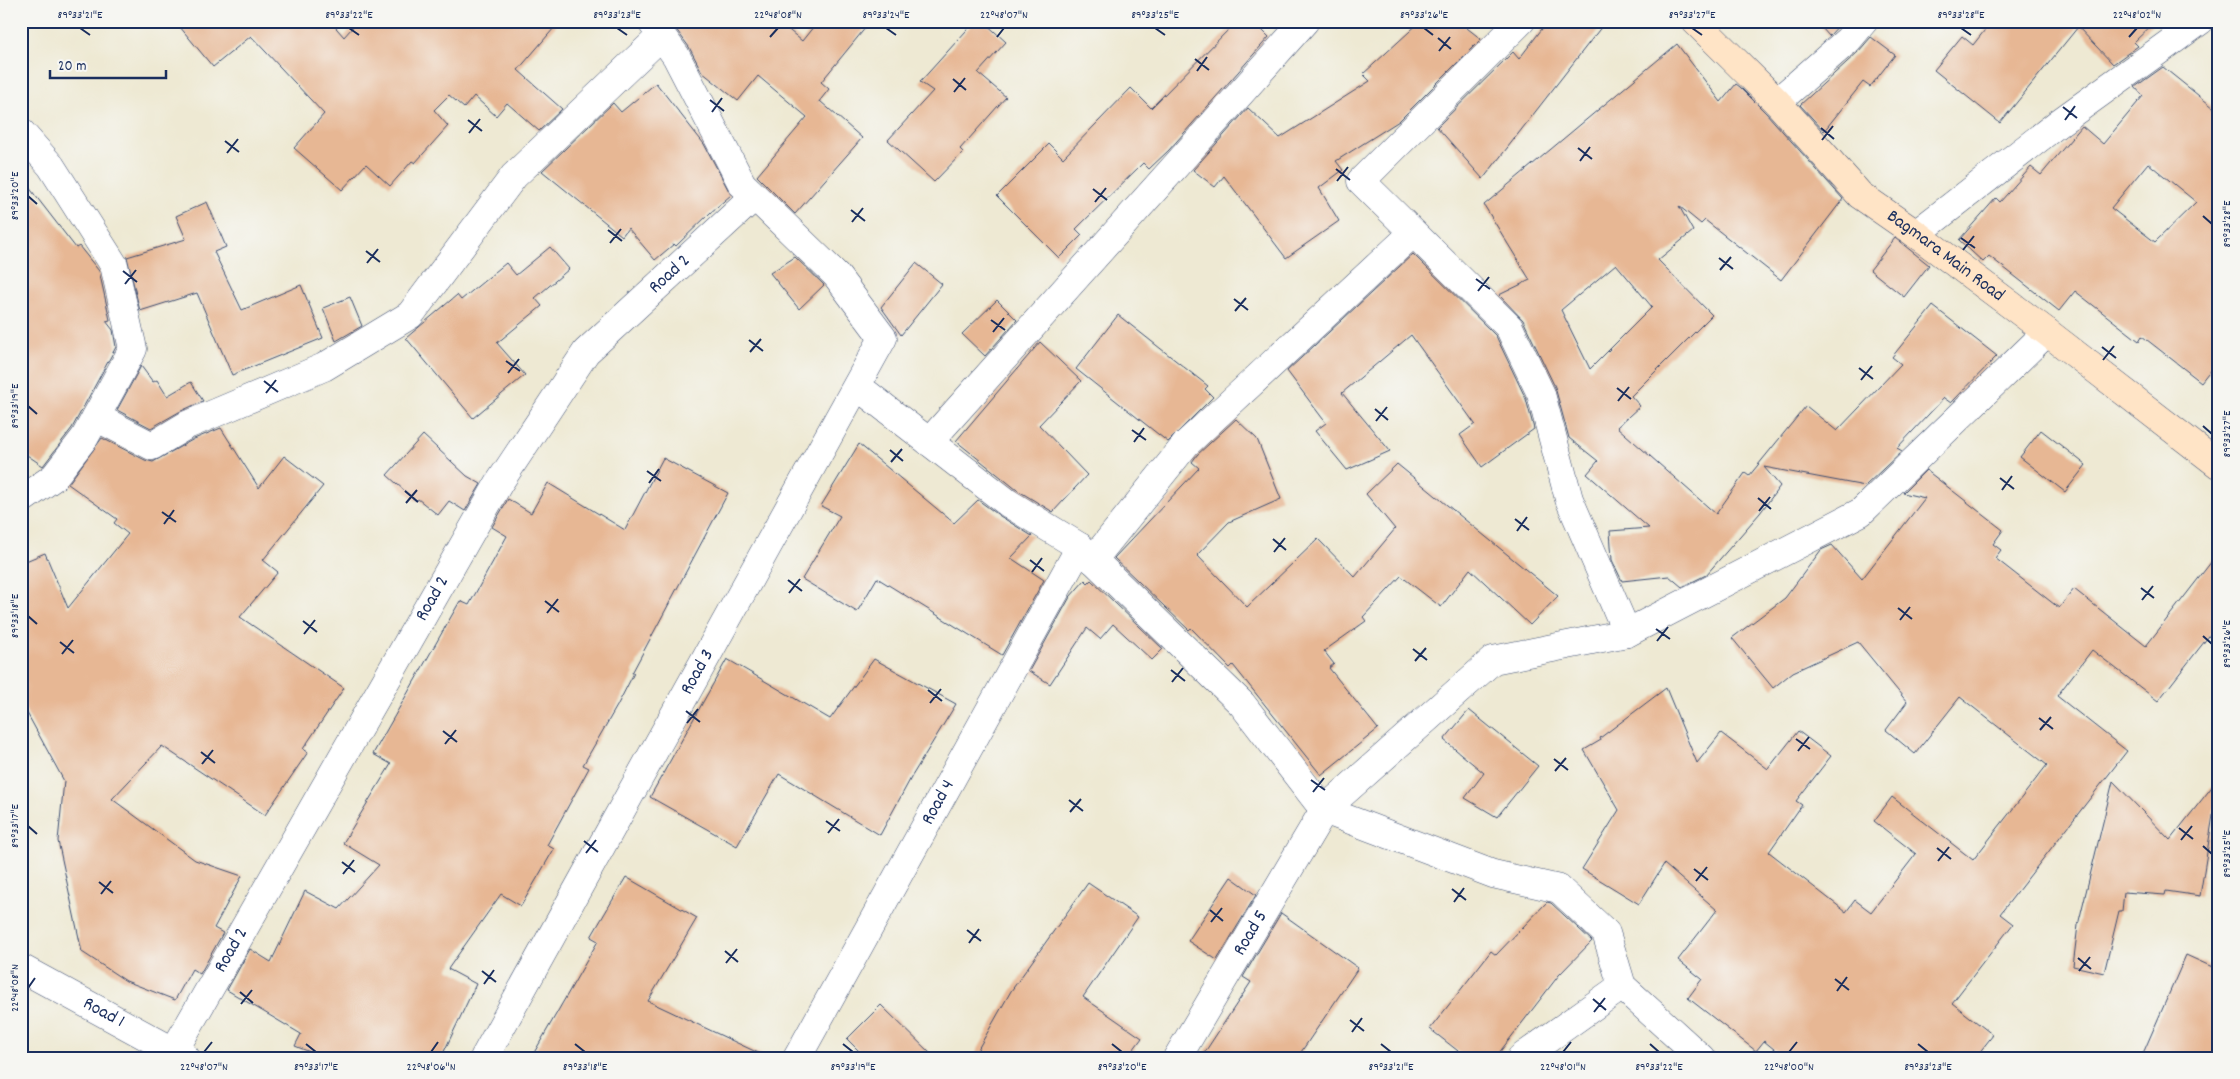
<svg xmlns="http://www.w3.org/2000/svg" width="2240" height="1079" font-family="Dekko,sans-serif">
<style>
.building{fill:#e7b794;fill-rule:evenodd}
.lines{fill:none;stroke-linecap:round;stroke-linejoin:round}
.street-casing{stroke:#3b4b70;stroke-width:29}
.secondary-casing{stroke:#3b4b70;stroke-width:29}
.street{stroke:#fff;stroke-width:28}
.secondary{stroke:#ffe4c6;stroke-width:28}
.ticks{fill:none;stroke:#1b2f5e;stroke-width:2}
.labels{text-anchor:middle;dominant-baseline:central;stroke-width:4;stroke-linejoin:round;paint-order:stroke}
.street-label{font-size:19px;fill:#1b2f5e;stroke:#f6f6f2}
.neatline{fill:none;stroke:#1b2f5e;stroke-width:2}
.ticks-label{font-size:12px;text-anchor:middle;fill:#1b2f5e}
</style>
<rect width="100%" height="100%" fill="#f6f6f2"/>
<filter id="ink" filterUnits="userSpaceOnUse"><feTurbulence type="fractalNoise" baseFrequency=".02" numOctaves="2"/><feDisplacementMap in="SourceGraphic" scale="10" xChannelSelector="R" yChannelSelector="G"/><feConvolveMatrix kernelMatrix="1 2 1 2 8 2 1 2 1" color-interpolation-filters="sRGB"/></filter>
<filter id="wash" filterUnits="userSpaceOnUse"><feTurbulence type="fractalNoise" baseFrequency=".0096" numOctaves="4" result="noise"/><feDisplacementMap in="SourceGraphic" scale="20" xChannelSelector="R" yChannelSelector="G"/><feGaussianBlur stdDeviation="1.12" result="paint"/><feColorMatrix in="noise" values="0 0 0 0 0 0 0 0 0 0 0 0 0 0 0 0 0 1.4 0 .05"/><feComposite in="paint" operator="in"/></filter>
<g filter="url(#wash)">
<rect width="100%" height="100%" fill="#eee9d3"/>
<g id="blocks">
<g class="building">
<polygon points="175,21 330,21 344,37 358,21 560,21 518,70 562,109 539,131 507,103 496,116 474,96 464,108 449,95 434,110 448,126 415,163 412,161 390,186 366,164 342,190 294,148 324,114 251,36 213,67"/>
<polygon points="670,21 778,21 802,41 818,21 871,21 821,82 829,89 818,103 820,101 862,138 795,214 757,176 807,117 758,76 738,101 702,72 689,47"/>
<polygon points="975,21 983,21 1006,42 978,73 1006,97 960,149 963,152 934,182 888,140 933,91 920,82"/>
<polygon points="1237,21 1253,21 1269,37 1169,150 1149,169 1143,163 1076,229 1082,235 1059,258 997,196 1049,144 1063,158 1131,88 1151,108"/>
<polygon points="1421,21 1458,21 1481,39 1399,121 1336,161 1343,170 1319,188 1339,221 1286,258 1224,176 1215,187 1193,170 1248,108 1280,138 1370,81 1363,74"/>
<polygon points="1548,21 1606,21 1483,179 1437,127 1513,52 1519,59"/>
<polygon points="1816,21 1843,21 1829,36"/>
<polygon points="1992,21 2156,21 2134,42 2138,46 2113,64 2078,27 2000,123 1934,70 1962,36 1973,45"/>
<polygon points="1871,37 1895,55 1870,87 1863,82 1824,131 1800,105 1858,52"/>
<path d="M1677 44 1721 102 1736 84 1740 87 1766 113 1843 199 1781 280 1705 220 1701 224 1679 206 1693 231 1658 260 1712 315 1631 396 1640 406 1617 427 1716 514 1745 473 1749 476 1806 406 1837 431 1901 364 1892 357 1933 306 1997 356 1951 403 1944 398 1897 448 1902 451 1865 486 1764 467 1780 486 1760 513 1706 575 1682 587 1669 576 1622 581 1612 560 1610 531 1649 528 1587 474 1598 461 1569 438 1555 387 1523 320 1499 295 1530 280 1484 205ZM1616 264 1652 307 1590 369 1561 310Z"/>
<path d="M2163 67 2219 112V359L2201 382 2142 336 2139 341 2075 291 2059 311 1989 256 1983 262 1959 240 1996 198 2000 202 2031 167 2041 175 2082 126 2103 144 2143 96 2135 87ZM2148 163 2196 202 2155 242 2111 208Z"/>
<polygon points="656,83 704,144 731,195 710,213 676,246 674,244 655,260 628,228 622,236 542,171 613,103 621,112"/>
<polygon points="21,177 76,248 79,246 99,271 110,320 106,321 113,330 116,347 72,428 43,466 21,451"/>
<polygon points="207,202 226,247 214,252 242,310 301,285 323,338 232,375 197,293 140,311 127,257 186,239 176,216"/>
<polygon points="1895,238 1929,265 1904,297 1870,270"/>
<polygon points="550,247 569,269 535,298 542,306 497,343 525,375 473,418 406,338 457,295 461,300 506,263 516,275"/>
<polygon points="1413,254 1496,336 1526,399 1534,429 1482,467 1460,435 1475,424 1411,335 1342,393 1390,451 1347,470 1315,431 1326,423 1287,371"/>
<polygon points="795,257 824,285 799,309 770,273"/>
<polygon points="916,263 942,284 901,335 881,307"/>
<polygon points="350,297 362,326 336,341 323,308"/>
<polygon points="997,300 1017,320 985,356 962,334"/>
<polygon points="1118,315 1208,386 1205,389 1213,397 1168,442 1076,369"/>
<polygon points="1040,342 1081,381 1039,425 1087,475 1053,512 1017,490 956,441"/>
<polygon points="141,366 153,382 157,380 167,396 191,382 203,401 179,412 151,428 117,410"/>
<polygon points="1236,419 1257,439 1281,499 1229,522 1197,555 1247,607 1318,539 1355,577 1395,529 1366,494 1397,464 1558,596 1530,625 1470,569 1441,607 1401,576 1363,617 1366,621 1324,651 1334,664 1329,668 1378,729 1321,775 1233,665 1230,668 1191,628 1189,630 1114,558 1199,468 1192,462 1197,455"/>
<polygon points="221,428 259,488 284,456 323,486 263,560 278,572 240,617 344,688 303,749 308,752 265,815 162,746 112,799 195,860 242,876 214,928 223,933 200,974 192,969 175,1000 126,981 82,952 58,841 64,781 21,702 21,563 45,553 68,608 128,534 114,523 117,519 68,484 102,438 145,460 153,462 194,439"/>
<polygon points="2041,430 2086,465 2065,492 2020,457"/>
<polygon points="423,435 467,476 481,484 465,511 449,501 438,515 418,499 416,501 387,475"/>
<polygon points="859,444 954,523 978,500 1000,516 1032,536 1011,558 1044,580 1002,655 877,578 857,612 802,579 840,516 821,506"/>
<polygon points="663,458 728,493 632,673 634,673 617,706 583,765 589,768 547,845 554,849 521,906 501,894 448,969 476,984 441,1058 325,1058 295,1046 301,1034 227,990 250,949 271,962 305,891 339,909 379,865 343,843 391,764 373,754 460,601 469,605 507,536 492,527 508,499 531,513 548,483 625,530"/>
<polygon points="1926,470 2003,530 1993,544 2001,550 1995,558 2059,608 2074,589 2146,646 2219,552 2219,623 2158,701 2092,650 2057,696 2127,751 2000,914 2013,924 1952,1003 1993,1035 1975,1058 1785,1058 1764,1041 1756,1051 1688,998 1702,979 1678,960 1717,910 1664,864 1639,904 1582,869 1619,810 1584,750 1601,740 1600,738 1666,688 1697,763 1721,733 1768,769 1798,731 1831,756 1796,801 1802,805 1769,852 1846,912 1855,900 1871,912 1916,854 1874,821 1892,797 1973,860 2047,765 1960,697 1915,754 1886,730 1907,702 1858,642 1793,672 1773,688 1732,638 1785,598 1821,550 1832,545 1862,579 1925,498 1903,493"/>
<polygon points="1085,580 1088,583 1091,580 1163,649 1152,660 1113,624 1100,639 1087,628 1050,684 1029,671 1070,597"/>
<polygon points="727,659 830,719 874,659 956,704 912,776 880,835 779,774 737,846 650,797"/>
<polygon points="1469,710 1538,766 1497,817 1465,798 1484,773 1444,740"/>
<polygon points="2219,778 2200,896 2166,891 2165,895 2124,892 2122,911 2119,911 2104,973 2073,966 2078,925 2113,781 2170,840"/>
<polygon points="626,877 697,918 648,1001 769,1058 531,1058 598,941 591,937"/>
<polygon points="1231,877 1256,895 1217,960 1188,941"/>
<polygon points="1088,883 1138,917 1083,997 1142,1038 1127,1058 973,1058 1011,991"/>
<polygon points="1547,902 1551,903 1592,941 1559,975 1495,1058 1467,1058 1430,1029 1491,951 1496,955"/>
<polygon points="1281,913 1358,968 1297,1058 1201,1058 1251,982 1243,977"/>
<polygon points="2186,955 2219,970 2219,1058 2141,1058"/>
<polygon points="881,1005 935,1058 866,1058 847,1039"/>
</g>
</g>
</g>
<g filter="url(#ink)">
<use href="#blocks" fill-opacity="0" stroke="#3b4b70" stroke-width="1"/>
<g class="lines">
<g class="street-casing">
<g id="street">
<polyline points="1521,21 1361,181 1509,327 1541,394 1569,499 1627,633"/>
<polyline points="1777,102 1848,40 1864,21"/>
<polyline points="21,132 51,166 114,265 133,349 85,437 54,477 21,500"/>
<polyline points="1916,234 2060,122 2200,21"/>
<polyline points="857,386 1008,503 1080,547 1242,704 1324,810 1493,874 1559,889 1606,933 1622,986 1701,1058"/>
<polyline points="96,417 152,446 187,425 324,367 410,315 514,176 661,36"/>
<polyline points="929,442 1305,21"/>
<polyline points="1093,560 1186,444 1413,233"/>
<path id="s1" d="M21 968 186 1058"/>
<path id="s2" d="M170 1058 499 483 586 352 754 197"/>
<path id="s3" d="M484 1058 883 338 836 275 742 184 676 56 651 21"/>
<path id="s4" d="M797 1058 1080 547"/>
<path id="s5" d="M1177 1058 1324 810 1493 660 1627 633 1861 512 2047 332"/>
<polyline points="1521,1058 1622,986"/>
</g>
</g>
<g class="secondary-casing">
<g id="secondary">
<path id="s6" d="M1695 21 1777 102 1860 195 1916 234 2047 332 2219 465"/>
</g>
</g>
<use href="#street" class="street"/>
<use href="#secondary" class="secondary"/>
</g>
</g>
<path class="ticks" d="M80 28 90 35M349 28 359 35M617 28 627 35M886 28 896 35M1155 28 1165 35M1424 28 1433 35M1692 28 1702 35M1961 28 1971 35M770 37 778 28M997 37 1004 28M2129 37 2137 28M1438 38 1451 49M1439 51 1450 37M1195 59 1209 70M1197 71 1207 57M953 79 966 90M954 92 965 78M710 100 724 111M2063 107 2077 118M712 112 722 98M468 120 482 131M2065 120 2075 106M1821 128 1834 139M469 133 480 119M1822 140 1833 126M225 141 239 152M1578 148 1592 159M227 153 238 139M1580 161 1590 147M1336 169 1350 180M1337 181 1348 167M1093 189 1107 200M28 196 37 204M1095 202 1106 188M851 210 865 221M2203 216 2212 224M852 222 863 208M608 230 622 241M1961 238 1975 248M610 243 621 229M1963 250 1974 236M366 251 380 262M1719 258 1733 269M367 263 378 249M1720 270 1731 257M123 271 137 282M1476 279 1490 289M125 284 136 270M1478 291 1489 277M1234 299 1248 310M1235 311 1246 298M991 320 1005 330M993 332 1004 318M749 340 763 351M2102 347 2116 358M750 352 761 339M2103 360 2114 346M506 361 520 371M1859 368 1873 379M508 373 519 359M1861 380 1872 366M264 381 278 392M1617 388 1631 399M266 393 276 380M1618 401 1629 387M28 406 37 414M1375 409 1388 420M1376 421 1387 407M2203 426 2212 434M1132 430 1146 440M1134 442 1144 428M890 450 903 461M891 462 902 449M647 471 661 481M2000 478 2014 489M649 483 659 469M2002 490 2012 476M405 491 418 502M1758 498 1771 509M406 503 417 490M1759 511 1770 497M162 512 176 522M1515 519 1529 530M164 524 174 510M1517 531 1527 517M1273 539 1286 550M1274 552 1285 538M1030 560 1044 571M1032 572 1042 558M788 580 802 591M2141 588 2154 598M789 593 800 579M2142 600 2153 586M545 601 559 612M1898 608 1912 619M547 613 558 599M28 616 37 624M1900 620 1910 607M303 621 317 632M1656 629 1670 639M304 634 315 620M2203 636 2212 644M1657 641 1668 627M60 642 74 653M1413 649 1427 660M62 654 73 640M1415 661 1426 648M1171 670 1185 681M1172 682 1183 668M928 690 942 701M930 703 941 689M686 711 700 722M2039 718 2053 729M687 723 698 709M2040 730 2051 717M443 731 457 742M1796 739 1810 749M445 744 456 730M1798 751 1809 737M201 752 215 763M1554 759 1568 770M202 764 213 750M1555 771 1566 758M1311 780 1325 790M1313 792 1324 778M1069 800 1083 811M1070 812 1081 799M826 821 840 831M28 826 37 834M2179 828 2193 839M828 833 839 819M2181 840 2192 826M584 841 598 852M2203 846 2212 854M1937 848 1951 859M586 853 596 840M1938 861 1949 847M342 862 355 872M1694 869 1708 880M343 874 354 860M1696 881 1707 867M99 882 113 893M1452 889 1466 900M101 894 111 881M1454 902 1464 888M1210 910 1223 921M1211 922 1222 908M967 930 981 941M969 943 979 929M725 951 738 962M2078 958 2091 969M726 963 737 949M482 971 496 982M2079 971 2090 957M1835 979 1849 990M484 984 494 970M28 988 35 978M1837 991 1847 977M240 992 253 1003M1593 999 1606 1010M241 1004 252 990M1594 1012 1605 998M1350 1020 1364 1031M1352 1032 1362 1018M306 1044 316 1052M575 1044 585 1052M843 1044 853 1052M1112 1044 1122 1052M1381 1044 1391 1052M1650 1044 1659 1052M1918 1044 1928 1052M204 1052 212 1042M431 1052 438 1042M1563 1052 1571 1042M1789 1052 1797 1042"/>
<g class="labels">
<g class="street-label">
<text stroke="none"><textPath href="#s6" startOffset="345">Bagmara Main Road</textPath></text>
<text stroke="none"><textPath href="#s2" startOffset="934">Road 2</textPath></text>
<text stroke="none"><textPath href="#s2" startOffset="529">Road 2</textPath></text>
<text stroke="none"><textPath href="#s3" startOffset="441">Road 3</textPath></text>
<text stroke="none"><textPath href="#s4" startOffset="292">Road 4</textPath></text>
<text stroke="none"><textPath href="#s5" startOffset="145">Road 5</textPath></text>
<text stroke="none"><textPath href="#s2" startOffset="124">Road 2</textPath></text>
<text stroke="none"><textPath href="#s1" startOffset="94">Road 1</textPath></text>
</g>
</g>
<rect width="2240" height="1079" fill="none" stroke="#f6f6f2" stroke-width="55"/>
<path d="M50 70v8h116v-8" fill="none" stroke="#1b2f5e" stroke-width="2.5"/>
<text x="58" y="70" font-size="15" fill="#1b2f5e" stroke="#f6f6f2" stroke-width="4" paint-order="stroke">20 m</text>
<rect x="28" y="28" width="2184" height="1024" class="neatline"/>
<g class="ticks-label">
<text x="80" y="18">89°33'21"E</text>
<text x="349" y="18">89°33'22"E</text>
<text x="617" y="18">89°33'23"E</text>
<text x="778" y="18">22°48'08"N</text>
<text x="886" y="18">89°33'24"E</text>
<text x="1004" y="18">22°48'07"N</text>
<text x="1155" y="18">89°33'25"E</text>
<text x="1424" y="18">89°33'26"E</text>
<text x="1692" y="18">89°33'27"E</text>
<text x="1961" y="18">89°33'28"E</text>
<text x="2137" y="18">22°48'02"N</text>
<text transform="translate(14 196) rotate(-90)" y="4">89°33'20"E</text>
<text transform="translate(2226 224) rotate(-90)" y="4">89°33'28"E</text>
<text transform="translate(14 406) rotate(-90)" y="4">89°33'19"E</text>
<text transform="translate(2226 434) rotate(-90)" y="4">89°33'27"E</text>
<text transform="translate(14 616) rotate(-90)" y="4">89°33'18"E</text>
<text transform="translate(2226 644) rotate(-90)" y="4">89°33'26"E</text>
<text transform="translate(14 826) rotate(-90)" y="4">89°33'17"E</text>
<text transform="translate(2226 854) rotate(-90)" y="4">89°33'25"E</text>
<text transform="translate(14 988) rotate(-90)" y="4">22°48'08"N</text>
<text x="204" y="1070">22°48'07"N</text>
<text x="316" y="1070">89°33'17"E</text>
<text x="431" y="1070">22°48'06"N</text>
<text x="585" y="1070">89°33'18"E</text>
<text x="853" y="1070">89°33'19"E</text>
<text x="1122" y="1070">89°33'20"E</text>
<text x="1391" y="1070">89°33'21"E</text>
<text x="1563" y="1070">22°48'01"N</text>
<text x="1659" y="1070">89°33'22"E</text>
<text x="1789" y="1070">22°48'00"N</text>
<text x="1928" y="1070">89°33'23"E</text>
</g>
</svg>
